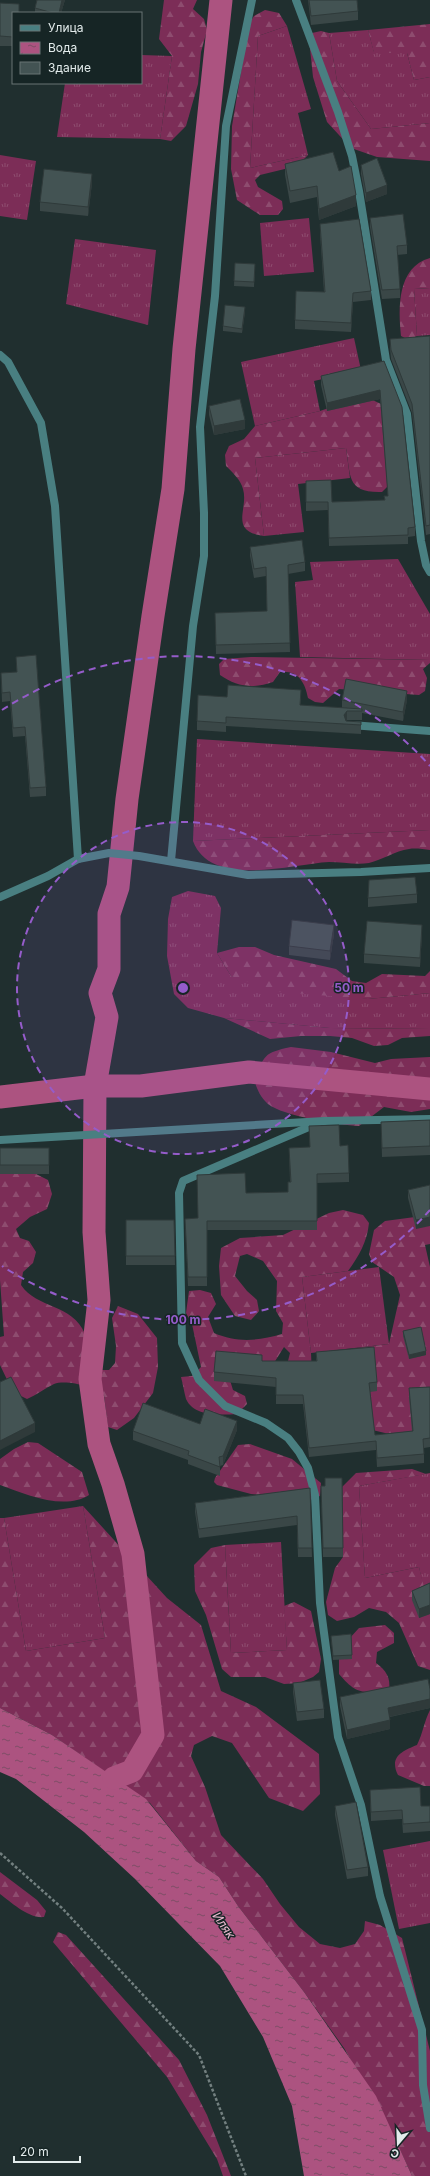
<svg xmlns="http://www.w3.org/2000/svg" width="430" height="2176" font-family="Inter,sans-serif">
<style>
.grass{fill:url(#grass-tufts)}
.forest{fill:url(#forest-firs)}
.water{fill:url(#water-ripples)}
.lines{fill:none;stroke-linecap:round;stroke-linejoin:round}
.canal{stroke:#ac5380;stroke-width:23}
.path{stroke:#738080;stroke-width:2.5;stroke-dasharray:3 2;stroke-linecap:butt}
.service{stroke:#497f81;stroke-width:8}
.minor{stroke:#497f81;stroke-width:8}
.tertiary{stroke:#497f81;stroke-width:8}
.wall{fill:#3a4747}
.shaded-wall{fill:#2f3a3a}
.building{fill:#435353;stroke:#2f3a3a}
.ring{fill:none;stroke:#955cca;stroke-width:2;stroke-dasharray:7 5}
.labels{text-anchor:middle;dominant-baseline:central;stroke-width:3;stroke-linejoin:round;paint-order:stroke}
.water-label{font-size:12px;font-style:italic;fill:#f1bfd5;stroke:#162525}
.centre{fill:#955cca;stroke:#162525;stroke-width:2}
.ring-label{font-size:12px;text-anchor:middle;font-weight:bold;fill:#955cca;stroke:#162525;stroke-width:3;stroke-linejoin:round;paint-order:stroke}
</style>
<defs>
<pattern id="grass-tufts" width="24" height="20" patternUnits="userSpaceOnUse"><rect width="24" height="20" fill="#7c2d57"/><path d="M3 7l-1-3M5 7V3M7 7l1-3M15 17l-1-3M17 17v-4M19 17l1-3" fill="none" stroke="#8e4c6f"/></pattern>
<pattern id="forest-firs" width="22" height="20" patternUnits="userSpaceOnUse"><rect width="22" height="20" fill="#7c2d57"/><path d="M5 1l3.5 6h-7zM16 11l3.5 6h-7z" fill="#8e4c6f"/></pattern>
<pattern id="water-ripples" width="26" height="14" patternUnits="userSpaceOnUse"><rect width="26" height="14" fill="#ac5380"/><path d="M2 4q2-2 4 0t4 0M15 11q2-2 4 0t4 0" fill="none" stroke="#7d4d66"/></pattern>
</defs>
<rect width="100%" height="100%" fill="#202f2f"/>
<g class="grass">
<polygon points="287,26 311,109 298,113 308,155 250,168 258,36"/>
<polygon points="368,30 374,52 407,53 414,80 430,77 430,123 371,129 337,81 329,33"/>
<polygon points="141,55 172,56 160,139 57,137 65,83 141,83"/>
<polygon points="0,155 36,161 27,220 0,216"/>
<polygon points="309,218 314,272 264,276 260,223"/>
<polygon points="75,239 156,250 148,325 66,304"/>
<polygon points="430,288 430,335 417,336 414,289"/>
<polygon points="354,338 361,370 314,381 320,411 255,426 241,362"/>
<polygon points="346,448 350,478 298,484 304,532 264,536 255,458"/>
<polygon points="398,559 430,614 430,660 300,657 295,582 313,580 310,562"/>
<polygon points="197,739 430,754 430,830 193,841"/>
<polygon points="188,891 215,896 221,908 217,953 231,976 368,999 430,993 430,1029 330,1028 224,1018 188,1008 174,994 167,956 168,919 172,897"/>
<polygon points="379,1267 389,1344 311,1353 302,1277"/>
<polygon points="430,1473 430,1584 423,1586 419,1567 365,1578 359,1486"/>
<polygon points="83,1506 105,1638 26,1651 4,1518"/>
<polygon points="281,1542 287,1650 231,1653 225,1545"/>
<polygon points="430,1841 430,1923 399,1929 383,1850"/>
</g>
<g class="forest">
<polygon points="164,0 197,0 193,9 204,19 207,30 201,52 198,84 186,126 171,141 160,139 172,56 159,39"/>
<polygon points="265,10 279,13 287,26 258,36 250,168 308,155 297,166 260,175 255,180 258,187 282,201 283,209 278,215 260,215 237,200 231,169 232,126 249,24 254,16"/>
<polygon points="430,24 430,77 414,80 407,53 374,53 368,30"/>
<polygon points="321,31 329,33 337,81 371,129 430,123 430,161 377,157 351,148 327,122 313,77 309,39 312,33"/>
<path d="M430 258V288L414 289 417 336 409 340 401 336C398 308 397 267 430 258Z"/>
<path d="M364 396 381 404 391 483 382 492C346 493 351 476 346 448L255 458 264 536C228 531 249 509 243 489 241 480 232 472 226 466L225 455 229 446 244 439 255 426 320 411Z"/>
<path d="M251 657 430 660V663L423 669 427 678 425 691 419 695 339 689 323 703 315 702 308 698C305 682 298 670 280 672L273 682C253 689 237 687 220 675L219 664 224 659Z"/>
<path d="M430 830V850C423 849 415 848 409 849 395 851 382 860 369 863 356 865 342 862 329 862 291 864 211 889 193 841Z"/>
<polygon points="239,947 255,947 274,955 336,969 352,981 366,983 382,974 425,976 430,971 430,993 368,999 280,992 231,976 217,953"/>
<polygon points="224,1018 330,1028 430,1029 430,1036 402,1038 388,1045 374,1046 352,1038 330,1036 301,1036 270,1039"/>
<path d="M291 1047 331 1052 375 1063 391 1059 430 1057V1109L411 1112 384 1107 359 1126C339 1125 283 1116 268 1104 261 1098 257 1089 254 1080 265 1055 263 1053 291 1047Z"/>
<path d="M0 1164 20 1166 48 1180 52 1194 47 1209 30 1217 16 1229 20 1238 29 1241 36 1252 33 1263 23 1272 21 1285C37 1309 72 1303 85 1334 88 1340 87 1351 87 1358L98 1370H109L115 1363 116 1346 112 1318 118 1306 138 1314 157 1338 158 1367 153 1393 134 1418 117 1430 108 1427 104 1395C96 1387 66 1379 54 1384 45 1388 37 1395 27 1399L13 1392 0 1365V1337L4 1336 0 1280Z"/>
<path d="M343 1210 363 1215 369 1223C367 1242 359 1256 348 1271L302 1277 311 1353 312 1376 291 1378 288 1361 290 1353 284 1347 272 1366 229 1377 233 1390 245 1396 247 1404 237 1414C221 1415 194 1417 186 1399 184 1392 183 1384 181 1377L192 1376 201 1367 192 1324 186 1313 189 1291 200 1290 211 1293 216 1304 208 1317 214 1333C237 1343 258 1341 282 1334L283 1323 276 1311 277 1281 263 1261 247 1254 240 1256 235 1276 247 1291 257 1300 259 1311 251 1320 235 1316 221 1295 219 1266 221 1248 240 1238 283 1235 329 1213Z"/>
<polygon points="430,1215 430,1244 425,1245 430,1267 430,1423 410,1433 385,1433 322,1418 331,1371 357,1348 389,1344 400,1295 394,1277 372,1262 369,1254 374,1230 385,1221"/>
<path d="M28 1442 38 1443 82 1472 89 1495C64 1511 25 1494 0 1485V1459L14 1449Z"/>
<polygon points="250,1444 292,1459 321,1483 320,1496 308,1501 251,1494 217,1485 214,1482 215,1478 238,1445"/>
<polygon points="412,1469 426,1474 359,1486 365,1578 419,1567 430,1611 430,1670 418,1666 399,1623 386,1612 369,1608 354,1617 337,1621 328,1615 326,1602 335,1568 343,1557 342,1487 356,1473"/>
<polygon points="83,1506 167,1598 201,1625 221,1691 256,1707 319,1754 320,1794 303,1811 269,1798 232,1743 212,1736 194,1745 191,1756 205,1787 221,1835 263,1879 280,1904 299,1927 320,1944 340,1948 355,1944 364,1931 365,1921 380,1925 402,1938 430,2051 430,2176 412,2176 397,2143 344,2048 304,1992 238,1906 219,1877 196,1861 150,1803 52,1735 0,1708 0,1518 4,1518 26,1651 105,1638"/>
<polygon points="225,1545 231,1653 287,1650 284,1606 294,1602 311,1611 321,1659 319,1672 313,1677 299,1683 284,1684 265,1677 231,1677 222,1669 206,1615 195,1591 194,1565 211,1548"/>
<path d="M385 1625 394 1633V1643L377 1652 376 1663C386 1670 391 1678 389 1690 362 1693 357 1695 339 1674V1650L359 1628Z"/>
<path d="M430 1710V1786H424L398 1775C389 1757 402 1751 417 1745 423 1733 424 1722 430 1710Z"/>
<path d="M0 1872 37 1900 46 1911 44 1917C29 1919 11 1902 0 1894Z"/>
<polygon points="58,1932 66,1935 179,2060 207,2115 231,2176 223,2176 217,2159 167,2077 53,1942"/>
</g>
<polygon class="water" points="0,1708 52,1735 146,1799 196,1861 219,1877 238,1906 304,1992 376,2096 412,2176 304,2176 292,2106 263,2037 220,1966 134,1878 84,1832 16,1779 0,1772"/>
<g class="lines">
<g class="canal">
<polyline points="0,1097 95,1086 141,1086 249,1072 430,1089"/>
<polyline points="114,1778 132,1771 153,1735 133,1554 113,1484 99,1444 90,1379 99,1300 94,1232 95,1086 107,1017 100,993 109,969 109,914 118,887 127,799 153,616 173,489 184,349 221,0"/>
</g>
<polyline class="path" points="0,1853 62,1908 199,2055 246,2176"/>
<g class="service">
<polyline points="296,0 338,112 352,156 359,191 386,360 407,414 421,541 426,565 430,572"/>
<polyline points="0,355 8,362 41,423 55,506 78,859"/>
<polyline points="351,725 430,731"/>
<polyline points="171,861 193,626 204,556 204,513 200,427 215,296 226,126 252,0"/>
<polyline points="318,1123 183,1181 179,1193 182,1343 199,1380 225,1406 266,1423 288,1438 299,1452 308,1468 315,1495 320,1603 338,1737 361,1805 380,1896 422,2030 423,2085 430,2128"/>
</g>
<polyline class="minor" points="0,1140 324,1121 430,1119"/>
<polyline class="tertiary" points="0,897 48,876 78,859 109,853 139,856 248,875 361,872 430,868"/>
</g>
<g class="wall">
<polygon points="37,0 65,0 61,13 35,13 35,8"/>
<polygon points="308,0 357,0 358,11 358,20 311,25"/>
<polygon points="0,3 19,13 13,13 13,46 0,46"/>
<polygon points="285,164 339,171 356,206 319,220 317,197 290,203 285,175"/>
<polygon points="361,165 387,194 366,202 361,174"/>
<polygon points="92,183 88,216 40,211 40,202"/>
<polygon points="370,218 407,245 407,254 397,255 400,289 400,298 382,299 370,227"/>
<polygon points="320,224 371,291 371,300 353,302 351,332 295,329 295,320 324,292 320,233"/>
<polygon points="235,263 255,264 254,287 234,286"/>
<polygon points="245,312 242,333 223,331 223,326"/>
<polygon points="430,336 430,534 426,535 412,413 391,359 390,348 390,339"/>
<polygon points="384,361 415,527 415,536 408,537 408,544 329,546 328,510 306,511 306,481 332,502 384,500 388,496 380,399 327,411 321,385 321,376"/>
<polygon points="209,406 245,429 214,435 209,415"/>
<polygon points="250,547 305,562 305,571 288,574 290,652 216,654 215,613 267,611 266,576 254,578 250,556"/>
<polygon points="16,657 46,787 46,796 30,797 25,736 13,737 10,701 2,702 1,673 17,672"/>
<polygon points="227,697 301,699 300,705 342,708 342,700 407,700 403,721 362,713 362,720 347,720 346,721 361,722 361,734 226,726 226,732 197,730 197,721"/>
<polygon points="417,894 417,903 368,907 368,898"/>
<polygon points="334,934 330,960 289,955 289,946"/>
<polygon points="422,934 420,967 364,963 364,954"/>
<polygon points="430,1120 430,1155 382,1157 381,1122"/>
<polygon points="309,1126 340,1146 349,1173 349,1182 317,1183 317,1230 207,1230 207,1286 188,1286 185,1219 198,1218 246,1193 288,1192 290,1182 289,1148 310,1147"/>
<rect x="0" y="1148" width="49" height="26"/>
<polygon points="430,1185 416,1229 408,1198 408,1190"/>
<polygon points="126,1220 174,1220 175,1265 126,1265"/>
<polygon points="403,1331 426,1355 409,1359 403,1336"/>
<polygon points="316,1352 377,1382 377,1391 370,1392 375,1435 412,1431 409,1397 409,1388 430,1387 430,1447 424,1448 424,1463 377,1467 376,1450 309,1457 303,1404 276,1404 276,1387 214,1381 214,1372 262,1361 316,1361"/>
<polygon points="200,1424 237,1430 223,1465 220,1466 220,1476 188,1464 188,1460 133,1440 133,1431"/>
<polygon points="342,1478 343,1557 323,1557 321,1486 325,1486"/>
<polygon points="310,1488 312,1557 298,1557 297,1525 199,1538 195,1512 195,1503"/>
<polygon points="430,1583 430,1614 419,1618 412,1600 412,1591"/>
<polygon points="351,1634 352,1659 333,1660 331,1636"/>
<polygon points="293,1683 324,1709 324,1718 297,1721 293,1692"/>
<polygon points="430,1689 430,1708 390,1717 390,1729 347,1739 340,1706 340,1697"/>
<polygon points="370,1790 421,1806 430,1806 430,1831 403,1833 402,1819 371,1821"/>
<polygon points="335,1806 368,1867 368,1876 347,1879 335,1815"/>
</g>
<g class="shaded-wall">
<polygon points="62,0 65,0 61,13 59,13"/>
<polygon points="92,174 92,183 88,216 88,207"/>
<polygon points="387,185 387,194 366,202 366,193"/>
<polygon points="356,195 356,206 319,220 319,209"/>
<polygon points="353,293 353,302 351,332 351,323"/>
<polygon points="245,307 245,312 242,333 242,329"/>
<polygon points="380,390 380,399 327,411 327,403"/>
<polygon points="245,420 245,429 214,435 214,426"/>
<polygon points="407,691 407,700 403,721 403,712"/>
<polygon points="347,711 347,720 344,724 344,715"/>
<polygon points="334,925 334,934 330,960 330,951"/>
<polygon points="422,925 422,934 420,967 420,958"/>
<polygon points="430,1217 430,1226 416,1229 416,1220"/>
<polygon points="426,1351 426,1355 409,1359 409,1355"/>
<polygon points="237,1421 237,1430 223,1465 223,1456"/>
<polygon points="35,1423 35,1432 0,1450 0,1441"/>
<polygon points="430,1605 430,1614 419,1618 419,1609"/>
<polygon points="430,1699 430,1708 388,1717 388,1708"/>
<polygon points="390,1720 390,1729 347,1739 347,1730"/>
</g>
<g class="building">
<polygon points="37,0 62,0 59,13 53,13 35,8"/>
<polygon points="309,0 357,0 358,11 311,16"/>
<polygon points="0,3 19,4 19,13 13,13 13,37 0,36"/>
<polygon points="333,152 339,171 351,166 356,195 319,209 317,186 290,191 285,164"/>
<polygon points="377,158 387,185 366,193 361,165"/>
<polygon points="44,169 92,174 88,207 40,202"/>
<polygon points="403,214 407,245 397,246 400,289 382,290 370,218"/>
<polygon points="359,219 371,291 353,293 351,323 295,320 296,291 325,292 320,224"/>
<polygon points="235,263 255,264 254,282 234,281"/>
<polygon points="225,305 245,307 242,329 223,326"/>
<polygon points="430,336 430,525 426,526 412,404 391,350 390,339"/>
<polygon points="384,361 402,407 415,527 408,528 408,535 329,538 328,502 306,502 306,481 331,480 332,502 385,500 384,496 388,496 380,390 327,403 321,376"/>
<polygon points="240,399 245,420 214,426 209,406"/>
<polygon points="302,540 305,562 288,565 290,643 216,645 215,613 267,611 266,567 254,569 250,547"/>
<polygon points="36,655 46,787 30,788 25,727 13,728 10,692 2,693 1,673 17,672 16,657"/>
<polygon points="346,679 407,691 403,712 342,700"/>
<polygon points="228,685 301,690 300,705 362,709 362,711 347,711 344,715 346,721 361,722 361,725 226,717 226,723 197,721 198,695 227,697"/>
<polygon points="415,877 417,894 368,898 369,880"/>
<polygon points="292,920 334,925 330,951 289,946"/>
<polygon points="367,921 422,925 420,958 364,954"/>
<polygon points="430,1120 430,1146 382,1148 381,1122"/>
<polygon points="339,1125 340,1146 348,1145 349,1173 317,1174 317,1221 207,1221 207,1277 188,1277 185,1219 198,1218 197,1175 245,1173 246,1193 288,1192 288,1182 291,1182 289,1148 310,1147 309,1126"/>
<rect x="0" y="1148" width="49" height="17"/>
<polygon points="430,1185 430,1217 416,1220 408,1190"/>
<polygon points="126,1220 174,1220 175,1256 126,1256"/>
<polygon points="421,1327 426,1351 409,1355 403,1331"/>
<polygon points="374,1347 377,1382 369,1383 375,1435 413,1431 409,1388 430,1387 430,1438 423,1439 424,1454 377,1458 376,1441 309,1448 303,1395 276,1395 276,1378 214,1372 216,1351 262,1355 262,1361 317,1361 316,1352"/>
<polygon points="11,1377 35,1423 0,1441 0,1382"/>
<polygon points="143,1403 200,1424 205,1409 237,1421 223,1456 219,1457 220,1467 188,1455 189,1451 133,1431"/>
<polygon points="325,1478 342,1478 343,1548 323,1548 321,1486 325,1486"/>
<polygon points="310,1488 312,1548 298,1548 297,1516 199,1529 195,1503"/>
<polygon points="430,1583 430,1605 419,1609 412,1591"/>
<polygon points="351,1634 352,1655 333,1656 331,1636"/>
<polygon points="428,1679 430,1689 430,1699 388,1708 390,1720 347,1730 340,1697"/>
<polygon points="320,1680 324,1709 297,1712 293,1683"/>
<polygon points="420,1787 421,1806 430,1806 430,1822 403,1824 402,1810 371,1812 370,1790"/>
<polygon points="356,1802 368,1867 347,1870 335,1806"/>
</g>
<circle cx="183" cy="988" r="166" fill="#955cca" fill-opacity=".12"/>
<g class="ring">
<circle cx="183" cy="988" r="166"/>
<path d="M430 1210A332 332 0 0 1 2 1266M2 710A332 332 0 0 1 430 766"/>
</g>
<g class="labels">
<g class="water-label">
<text transform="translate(224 1925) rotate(55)">Иляк</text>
</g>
</g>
<circle cx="183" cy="988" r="6" class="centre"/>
<g class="ring-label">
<text x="349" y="992">50 m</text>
<text x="183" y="1324">100 m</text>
</g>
<rect x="12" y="12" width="130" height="72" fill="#162525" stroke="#687474"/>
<rect x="20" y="25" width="20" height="6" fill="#497f81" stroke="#687474"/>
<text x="48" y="32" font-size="12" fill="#e2ebeb">Улица</text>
<rect x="20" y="42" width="20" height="12" fill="url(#water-ripples)" stroke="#687474"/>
<text x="48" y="52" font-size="12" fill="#e2ebeb">Вода</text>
<rect x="20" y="62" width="20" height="12" fill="#435353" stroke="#687474"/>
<text x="48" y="72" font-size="12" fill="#e2ebeb">Здание</text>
<g transform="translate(398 2144) rotate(199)" stroke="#162525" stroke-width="3" paint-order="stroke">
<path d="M0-3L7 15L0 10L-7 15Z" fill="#e2ebeb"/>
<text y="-6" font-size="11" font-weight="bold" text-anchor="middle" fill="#e2ebeb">С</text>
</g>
<path d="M14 2156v6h66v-6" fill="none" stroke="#e2ebeb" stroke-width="2"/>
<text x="20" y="2156" font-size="12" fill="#e2ebeb" stroke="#162525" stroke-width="3" paint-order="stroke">20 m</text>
</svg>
